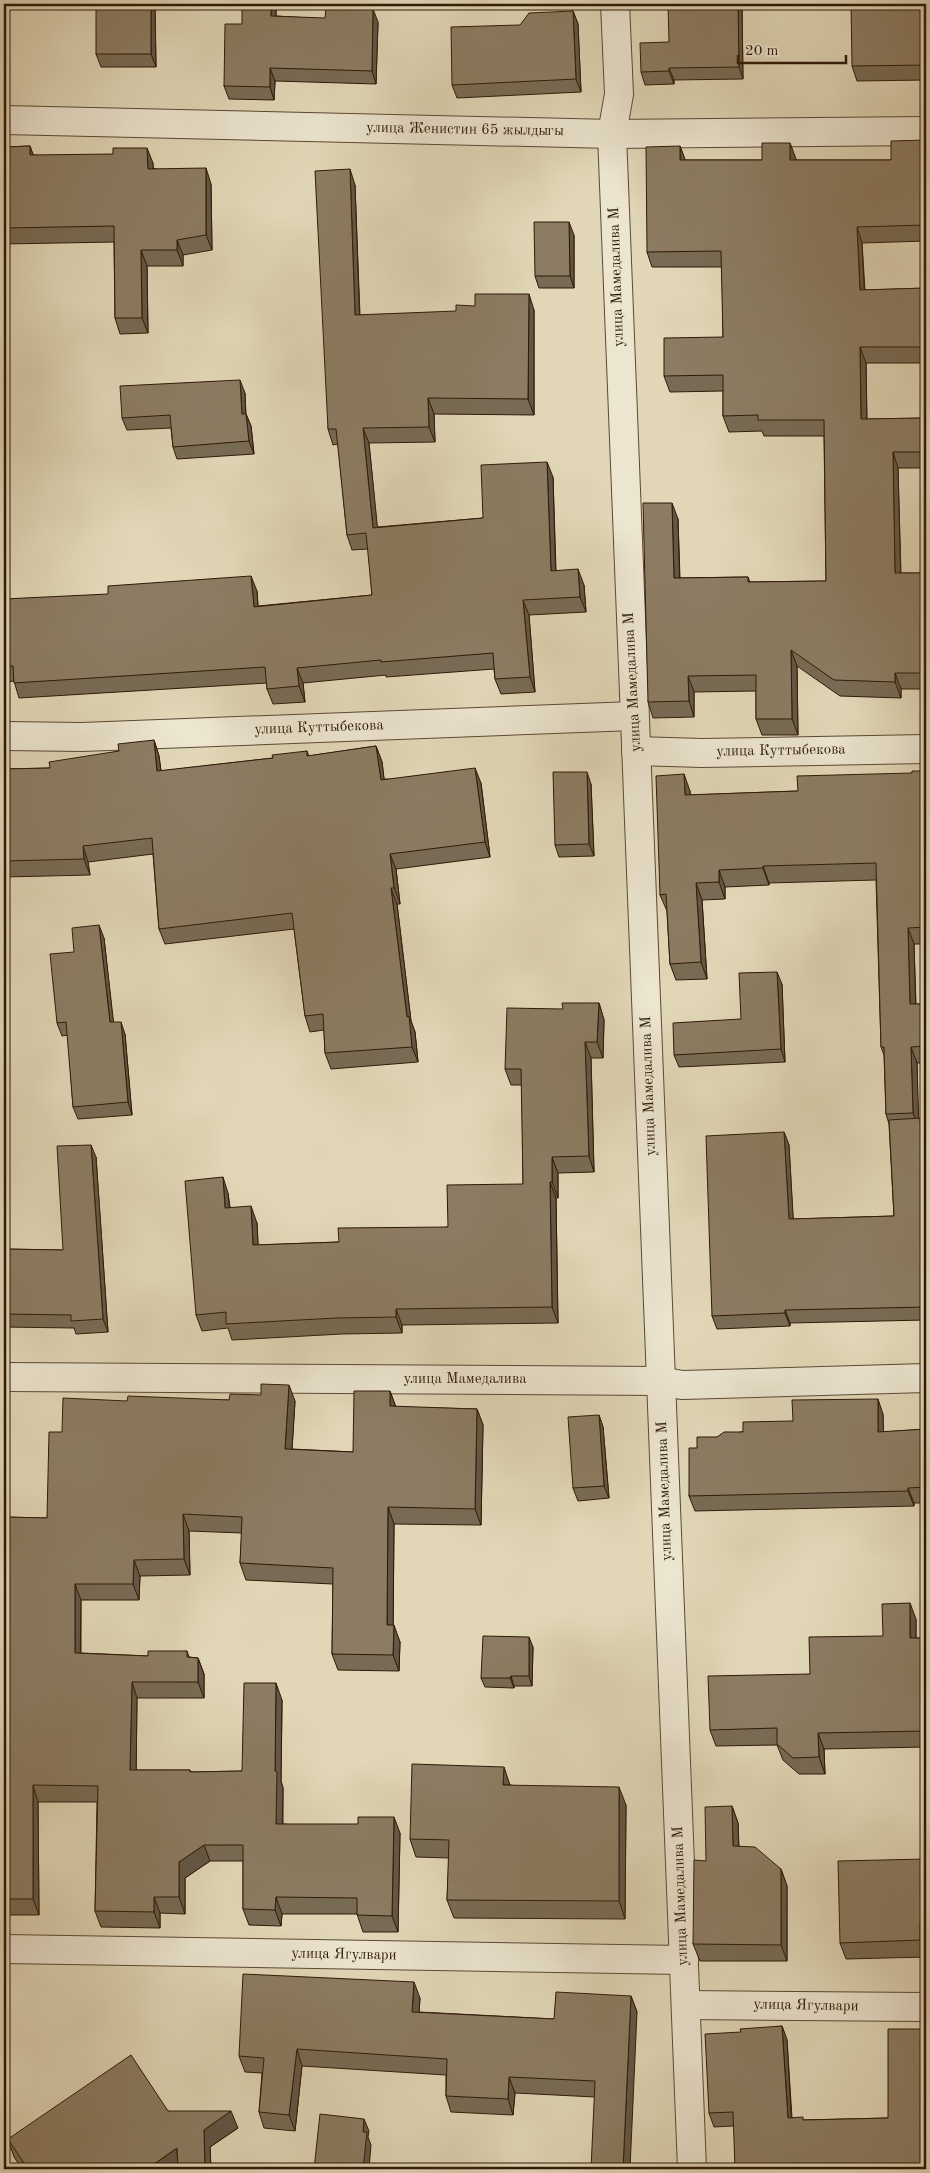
<svg xmlns="http://www.w3.org/2000/svg" width="930" height="2173" font-family="'Old Standard TT',serif">
<style>
.lines{fill:none;stroke-linecap:round;stroke-linejoin:round}
.minor-casing{stroke:#5c4834;stroke-width:30}
.minor{stroke:#ece5d0;stroke-width:28}
.wall{fill:#786b55;stroke:#2f1908}
.shaded-wall{fill:#625745;stroke:#2f1908}
.building{fill:#8c7c63;stroke:#2f1908}
.labels{text-anchor:middle;dominant-baseline:central;stroke-width:4.5;stroke-linejoin:round;paint-order:stroke}
.street-label{font-size:15px;fill:#2f1908;stroke:#ece5d0}
</style>
<rect width="100%" height="100%" fill="#e1d7b7"/>
<filter id="stains"><feTurbulence type="fractalNoise" baseFrequency=".004" numOctaves="4"/><feColorMatrix values="0 0 0 0 .2 0 0 0 0 .09 0 0 0 0 .02 0 0 0 .5 -.17"/></filter>
<radialGradient id="worn" r=".72"><stop offset=".6" stop-color="#630" stop-opacity="0"/><stop offset="1" stop-color="#630" stop-opacity=".3"/></radialGradient>
<g class="lines">
<g class="minor-casing">
<g id="minor">
<polyline points="615,4 619,94 612,134 692,2169"/>
<polyline points="4,120 612,134 926,131"/>
<polyline points="4,736 82,737 634,716"/>
<polyline points="636,751 702,753 926,749"/>
<polyline points="4,1377 660,1381 682,1385 926,1378"/>
<polyline points="4,1949 684,1960"/>
<polyline points="686,2005 926,2007"/>
</g>
</g>
<use href="#minor" class="minor"/>
</g>
<g class="wall">
<polygon points="926,4 926,80 857,81 852,66"/>
<polygon points="155,6 156,67 101,67 96,54"/>
<polygon points="276,8 276,16 378,22 376,84 275,81 274,100 229,99 224,86 242,24"/>
<polygon points="742,8 743,79 674,80 674,84 645,85 641,72 669,42"/>
<polygon points="573,11 578,24 581,92 457,98 452,85 520,25"/>
<polygon points="926,140 926,241 862,243 865,290 926,288 926,363 866,363 867,419 926,418 926,468 898,468 901,573 926,573 926,689 901,689 901,698 840,696 797,666 798,735 762,735 756,719 756,691 694,692 694,717 653,718 648,702 678,519 680,578 748,577 750,582 826,581 824,436 764,436 762,431 729,432 723,416 723,391 670,392 664,376 723,337 722,267 652,267 647,252 680,146 685,160 762,160 790,143 796,160 891,160"/>
<polygon points="30,146 33,155 153,163 153,168 211,184 212,250 183,255 183,266 147,266 148,333 120,334 115,318 114,242 4,244 4,147"/>
<polygon points="355,185 360,315 534,310 534,415 434,414 435,442 369,443 377,527 483,518 553,477 556,570 584,585 586,612 529,615 535,692 501,694 495,679 494,669 386,677 386,675 303,683 305,702 273,704 267,689 267,683 19,698 14,681 4,682 4,552 8,599 257,591 258,606 372,595 368,549 352,550 347,535 338,444 333,445 328,429"/>
<polygon points="574,235 574,288 539,288 535,276"/>
<polygon points="245,393 246,414 251,426 254,454 177,459 173,447 171,428 127,430 122,418"/>
<polygon points="154,740 159,756 161,771 273,758 307,751 309,756 376,746 382,762 384,779 481,783 490,857 396,869 400,904 397,904 411,1021 415,1032 418,1062 331,1069 325,1053 324,1030 310,1032 305,1016 294,929 165,944 159,929 153,854 88,862 90,875 4,877 4,769 50,768 119,751"/>
<polygon points="926,771 926,944 914,944 916,1004 926,1004 926,1063 917,1063 918,1118 925,1131 926,1154 926,1320 790,1323 790,1326 717,1329 712,1316 784,1132 789,1145 793,1219 894,1216 889,1124 886,1114 884,1055 881,1047 876,880 769,883 769,885 725,887 725,899 702,900 707,979 676,980 670,964 667,911 660,895 690,791 690,795 798,791"/>
<polygon points="591,784 594,856 559,857 555,845"/>
<polygon points="104,938 113,1022 125,1034 132,1115 78,1119 73,1107 68,1035 62,1036 57,1023 74,952"/>
<polygon points="782,984 785,1062 679,1067 674,1055 741,1019"/>
<polygon points="599,1003 604,1020 603,1058 591,1058 594,1172 558,1173 558,1198 556,1198 558,1323 402,1325 402,1333 342,1334 232,1340 228,1328 202,1331 196,1315 228,1193 230,1207 257,1223 258,1245 339,1242 448,1227 523,1184 522,1085 511,1085 505,1069 563,1009"/>
<polygon points="96,1157 108,1332 76,1334 74,1328 4,1327 4,1249 63,1250"/>
<polygon points="390,1391 396,1407 477,1409 483,1425 481,1525 394,1524 393,1625 400,1642 399,1671 338,1670 332,1654 333,1584 246,1580 240,1563 242,1533 189,1531 190,1575 140,1576 139,1600 81,1600 81,1653 148,1656 187,1651 189,1657 198,1658 204,1674 204,1698 137,1698 136,1770 190,1770 191,1772 242,1771 282,1700 281,1781 283,1788 283,1824 400,1833 398,1932 363,1932 357,1914 282,1914 281,1926 249,1925 243,1909 243,1861 210,1861 185,1878 185,1914 160,1913 160,1928 101,1927 95,1911 97,1802 38,1802 39,1915 4,1915 4,1517 47,1518 62,1432 127,1401 229,1400 295,1401 292,1449 353,1452"/>
<polygon points="883,1414 883,1432 926,1429 926,1503 914,1503 914,1506 695,1511 689,1496 697,1448 717,1437 793,1421"/>
<polygon points="599,1415 603,1427 609,1498 578,1501 573,1488"/>
<polygon points="916,1619 916,1638 926,1638 926,1747 824,1749 825,1774 799,1774 783,1760 777,1745 716,1746 710,1730 810,1674"/>
<polygon points="533,1647 532,1686 514,1686 514,1688 485,1687 481,1678"/>
<polygon points="510,1785 626,1805 625,1919 454,1918 447,1900 449,1858 416,1857 410,1839"/>
<polygon points="732,1806 738,1823 739,1846 781,1869 787,1886 787,1961 700,1961 693,1944 706,1861"/>
<polygon points="926,1859 926,1957 846,1959 840,1943"/>
<polygon points="631,1996 637,2012 595,2097 515,2093 513,2115 451,2112 446,2096 446,2075 302,2066 295,2131 264,2128 259,2112 262,2073 245,2072 239,2056 420,1998 419,2012 554,2019"/>
<polygon points="782,2026 787,2040 792,2118 804,2120 888,2118 924,2029 926,2036 926,2169 733,2126 714,2127 709,2113 741,2032"/>
<polygon points="168,2111 238,2128 210,2147 211,2169 22,2169 14,2157 8,2139"/>
</g>
<g class="shaded-wall">
<polygon points="151,4 154,4 155,6 156,67 151,54"/>
<polygon points="271,4 275,4 276,8 276,29 271,16"/>
<polygon points="738,4 741,4 742,8 743,79 739,67"/>
<polygon points="373,9 378,22 376,84 372,71"/>
<polygon points="573,11 578,24 581,92 576,79"/>
<polygon points="270,68 275,81 274,100 270,87"/>
<polygon points="669,68 674,80 674,84 669,71"/>
<polygon points="790,143 796,159 796,176 790,160"/>
<polygon points="30,146 36,162 30,155"/>
<polygon points="680,146 686,162 680,160"/>
<polygon points="147,148 153,163 153,184 148,169"/>
<polygon points="206,168 211,184 212,250 206,235"/>
<polygon points="350,169 355,185 360,330 355,315"/>
<polygon points="569,222 574,235 574,288 570,276"/>
<polygon points="857,227 862,243 865,306 860,290"/>
<polygon points="177,240 183,255 183,266 177,250"/>
<polygon points="141,250 147,266 148,333 142,318"/>
<polygon points="529,294 534,310 534,415 528,399"/>
<polygon points="860,347 866,363 867,435 861,419"/>
<polygon points="240,380 245,393 246,427 242,414"/>
<polygon points="428,398 434,414 435,442 429,427"/>
<polygon points="246,414 251,426 254,454 249,441"/>
<polygon points="363,428 369,443 379,543 373,528"/>
<polygon points="893,452 898,468 901,589 895,573"/>
<polygon points="547,462 553,477 556,586 551,571"/>
<polygon points="672,503 678,519 680,594 674,578"/>
<polygon points="4,552 9,615 4,599"/>
<polygon points="578,569 584,585 586,612 580,597"/>
<polygon points="251,576 257,591 259,622 254,607"/>
<polygon points="523,600 529,615 535,692 530,677"/>
<polygon points="791,650 797,666 798,735 792,719"/>
<polygon points="297,668 303,683 305,702 299,686"/>
<polygon points="895,673 901,689 901,698 895,682"/>
<polygon points="688,676 694,692 694,717 689,701"/>
<polygon points="154,740 159,756 163,787 157,771"/>
<polygon points="376,746 382,762 386,795 381,780"/>
<polygon points="475,768 481,783 490,857 485,842"/>
<polygon points="587,772 591,784 594,856 589,844"/>
<polygon points="684,774 690,791 691,812 685,795"/>
<polygon points="83,846 88,862 90,875 84,859"/>
<polygon points="390,854 396,869 400,904 394,888"/>
<polygon points="925,863 926,866 926,921"/>
<polygon points="763,866 769,883 769,885 763,868"/>
<polygon points="719,870 725,887 725,899 719,882"/>
<polygon points="696,883 702,900 707,979 701,962"/>
<polygon points="391,888 397,904 411,1021 415,1032 418,1062 412,1047 407,1017"/>
<polygon points="99,925 104,938 115,1035 110,1022"/>
<polygon points="908,928 914,944 916,1021 910,1004"/>
<polygon points="777,972 782,984 785,1062 781,1049"/>
<polygon points="599,1003 604,1020 603,1058 597,1042"/>
<polygon points="121,1022 125,1034 132,1115 128,1102"/>
<polygon points="585,1042 591,1058 594,1172 589,1156"/>
<polygon points="911,1047 917,1063 919,1130 913,1113"/>
<polygon points="920,1118 925,1131 926,1154 926,1218"/>
<polygon points="784,1132 789,1145 794,1232 789,1219"/>
<polygon points="91,1145 96,1157 108,1332 103,1319"/>
<polygon points="552,1157 558,1173 558,1198 552,1182"/>
<polygon points="223,1177 228,1193 231,1224 225,1208"/>
<polygon points="550,1182 556,1198 558,1323 552,1307"/>
<polygon points="251,1206 257,1223 259,1261 253,1245"/>
<polygon points="396,1309 402,1325 402,1333 396,1317"/>
<polygon points="785,1310 790,1323 790,1326 785,1313"/>
<polygon points="289,1385 295,1401 291,1465 285,1449"/>
<polygon points="390,1391 396,1408 390,1406"/>
<polygon points="878,1399 883,1414 884,1447 878,1432"/>
<polygon points="477,1409 483,1425 481,1525 475,1509"/>
<polygon points="599,1415 603,1427 609,1498 604,1486"/>
<polygon points="908,1488 914,1503 914,1506 908,1491"/>
<polygon points="388,1507 394,1524 393,1641 387,1625"/>
<polygon points="183,1514 189,1531 190,1575 184,1559"/>
<polygon points="134,1560 140,1576 139,1600 133,1584"/>
<polygon points="75,1584 81,1600 80,1669 75,1653"/>
<polygon points="910,1603 916,1619 916,1654 910,1638"/>
<polygon points="394,1625 400,1642 399,1671 393,1655"/>
<polygon points="529,1637 533,1647 532,1686 529,1676"/>
<polygon points="198,1658 204,1674 204,1698 198,1682"/>
<polygon points="511,1676 514,1686 514,1688 510,1678"/>
<polygon points="132,1682 137,1698 136,1786 130,1770"/>
<polygon points="276,1683 282,1700 281,1781 283,1788 282,1840 276,1824 275,1771"/>
<polygon points="818,1733 824,1749 825,1774 819,1757"/>
<polygon points="504,1767 510,1785 503,1785"/>
<polygon points="33,1785 38,1802 39,1915 33,1899"/>
<polygon points="619,1787 626,1805 625,1919 619,1901"/>
<polygon points="732,1806 738,1823 739,1862 733,1846"/>
<polygon points="394,1817 400,1833 398,1932 392,1916"/>
<polygon points="204,1845 210,1861 185,1878 185,1914 179,1897 179,1862"/>
<polygon points="781,1869 787,1886 787,1961 781,1945"/>
<polygon points="154,1897 160,1913 160,1928 154,1912"/>
<polygon points="276,1897 282,1914 281,1926 275,1910"/>
<polygon points="920,1922 926,1938 926,1957 920,1940"/>
<polygon points="414,1982 420,1998 418,2028 412,2012"/>
<polygon points="631,1996 637,2012 630,2169 623,2169"/>
<polygon points="782,2026 787,2040 792,2131 788,2118"/>
<polygon points="924,2029 926,2036 926,2147 924,2141"/>
<polygon points="297,2049 302,2066 295,2131 289,2115"/>
<polygon points="509,2077 515,2093 513,2115 508,2099"/>
<polygon points="231,2111 238,2128 210,2147 211,2169 205,2169 204,2130"/>
<polygon points="364,2119 369,2131 368,2137 371,2145 369,2169 363,2169 363,2132"/>
<polygon points="177,2148 178,2169 147,2169"/>
</g>
<g class="building">
<rect x="96" y="4" width="55" height="50"/>
<polygon points="242,4 271,4 271,16 325,18 326,8 373,9 372,71 270,68 270,87 224,86 225,24 242,24"/>
<polygon points="668,4 738,4 739,67 669,68 669,71 641,72 640,43 669,42"/>
<polygon points="851,4 926,4 926,65 852,66"/>
<polygon points="573,11 576,79 452,85 451,27 520,25 529,13"/>
<polygon points="926,140 926,225 857,227 860,290 926,288 926,347 860,347 861,419 926,418 926,452 893,452 895,573 926,573 926,673 895,673 895,682 834,680 791,650 792,719 756,719 756,675 688,676 689,701 648,702 643,503 672,503 674,578 748,577 748,582 826,581 824,420 758,420 758,415 723,416 723,375 664,376 664,338 723,337 721,251 647,252 646,147 680,146 680,160 762,160 762,143 790,143 790,160 891,160 891,141"/>
<polygon points="30,146 30,155 113,154 113,148 147,148 148,169 206,168 206,235 177,240 177,250 141,250 142,318 115,318 114,226 4,228 4,147"/>
<polygon points="350,169 355,315 456,311 456,305 475,306 475,294 529,294 528,399 428,398 429,427 363,428 373,528 483,518 481,465 547,462 551,571 578,569 580,597 523,600 530,677 495,679 493,653 381,662 381,660 297,668 299,686 267,689 265,667 14,683 13,666 4,666 4,599 108,594 108,586 251,576 254,607 372,595 366,533 347,535 336,429 328,429 315,171"/>
<polygon points="534,222 569,222 570,276 535,276"/>
<polygon points="240,380 242,414 246,414 249,441 173,447 170,415 122,418 120,386"/>
<polygon points="154,740 157,771 273,758 272,755 307,751 307,756 376,746 381,780 475,768 485,842 390,854 394,888 391,888 407,1017 409,1016 412,1047 325,1053 323,1014 305,1016 292,913 159,929 152,838 83,846 84,859 4,861 4,769 50,768 49,762 119,751 118,744"/>
<polygon points="912,771 926,771 926,863 925,863 926,927 908,928 910,1004 926,1004 926,1046 911,1047 913,1113 886,1114 884,1047 881,1047 876,863 763,866 763,868 719,870 719,882 696,883 701,962 670,964 666,894 660,895 656,776 684,774 685,795 798,791 797,776 912,773"/>
<polygon points="553,772 587,772 589,844 555,845"/>
<polygon points="99,925 110,1022 121,1022 128,1102 73,1107 66,1022 57,1023 50,954 74,952 72,928"/>
<polygon points="777,972 781,1049 674,1055 673,1023 741,1019 739,973"/>
<polygon points="562,1003 599,1003 597,1042 585,1042 589,1156 552,1157 552,1182 550,1182 552,1307 396,1309 396,1317 336,1318 226,1324 226,1312 196,1315 185,1181 223,1177 225,1208 251,1206 253,1245 339,1242 338,1228 448,1227 447,1185 523,1184 521,1069 505,1069 507,1008 563,1009"/>
<polygon points="920,1118 926,1216 926,1307 785,1310 785,1313 712,1316 706,1136 784,1132 789,1219 894,1216 889,1120"/>
<polygon points="91,1145 103,1319 71,1321 71,1315 4,1314 4,1249 63,1250 57,1146"/>
<polygon points="261,1384 289,1385 285,1449 353,1452 354,1391 390,1391 390,1406 477,1409 475,1509 388,1507 387,1625 394,1625 393,1655 332,1654 333,1568 240,1563 242,1517 183,1514 184,1559 134,1560 133,1584 75,1584 75,1653 148,1656 148,1651 187,1651 187,1657 198,1658 198,1682 132,1682 130,1770 190,1770 190,1772 242,1771 244,1683 276,1683 275,1771 277,1772 276,1824 358,1824 358,1817 394,1817 392,1916 357,1915 357,1898 276,1897 275,1910 243,1909 243,1845 204,1845 179,1862 179,1897 154,1897 154,1912 95,1911 98,1786 33,1785 33,1899 4,1899 4,1517 47,1518 49,1432 62,1432 63,1398 127,1401 128,1396 229,1400 230,1394 261,1395"/>
<polygon points="878,1399 878,1432 926,1429 926,1487 908,1488 908,1491 689,1496 689,1448 697,1448 697,1437 717,1437 724,1432 743,1432 743,1422 793,1421 792,1400"/>
<polygon points="599,1415 604,1486 573,1488 568,1417"/>
<polygon points="910,1603 910,1638 926,1638 926,1731 818,1733 819,1757 793,1758 777,1744 777,1728 710,1730 708,1676 810,1674 809,1637 883,1636 882,1604"/>
<polygon points="483,1636 529,1637 529,1676 511,1676 510,1678 481,1678"/>
<polygon points="412,1764 504,1767 503,1785 619,1787 619,1901 447,1900 449,1840 410,1839"/>
<polygon points="732,1806 733,1846 755,1847 781,1869 781,1945 693,1944 694,1860 706,1861 705,1807"/>
<polygon points="926,1859 926,1922 920,1922 920,1940 840,1943 838,1861"/>
<polygon points="243,1974 414,1982 412,2012 554,2019 556,1992 631,1996 623,2169 591,2169 595,2081 509,2077 508,2099 446,2096 447,2059 297,2049 289,2115 259,2112 264,2058 239,2056"/>
<polygon points="782,2026 788,2118 803,2117 803,2120 888,2118 888,2029 924,2029 924,2141 926,2141 926,2169 735,2169 733,2112 709,2113 705,2034 741,2032 740,2029"/>
<polygon points="131,2055 168,2111 231,2111 204,2130 205,2169 178,2169 177,2148 147,2169 28,2169 8,2139"/>
<polygon points="320,2114 364,2119 363,2132 367,2132 363,2169 314,2169"/>
</g>
<g class="labels">
<g class="street-label">
<text transform="translate(465 130) rotate(1)">улица Женистин 65 жылдыгы</text>
<text transform="translate(617 277) rotate(-92)">улица Мамедалива М</text>
<text transform="translate(633 682) rotate(-93)">улица Мамедалива М</text>
<text transform="translate(319 728) rotate(-2)">улица Куттыбекова</text>
<text transform="translate(781 751) rotate(-1)">улица Куттыбекова</text>
<text transform="translate(649 1086) rotate(-92)">улица Мамедалива М</text>
<text x="465" y="1379">улица Мамедалива</text>
<text transform="translate(665 1491) rotate(-92)">улица Мамедалива М</text>
<text transform="translate(681 1896) rotate(-92)">улица Мамедалива М</text>
<text transform="translate(344 1955) rotate(1)">улица Ягулвари</text>
<text transform="translate(806 2006) rotate(1)">улица Ягулвари</text>
</g>
</g>
<rect width="930" height="2173" fill="none" stroke="#e1d7b7" stroke-width="20"/>
<rect x="5" y="5" width="920" height="2163" fill="none" stroke="#2f1908" stroke-width="2.5"/>
<rect x="10" y="10" width="910" height="2153" fill="none" stroke="#2f1908"/>
<path d="M738 55v8h108v-8" fill="none" stroke="#2f1908" stroke-width="2.5"/>
<text x="745" y="55" font-size="15" fill="#2f1908" stroke="#ece5d0" stroke-width="4" paint-order="stroke">20 m</text>
<rect width="100%" height="100%" filter="url(#stains)"/>
<rect width="100%" height="100%" fill="url(#worn)"/>
</svg>
